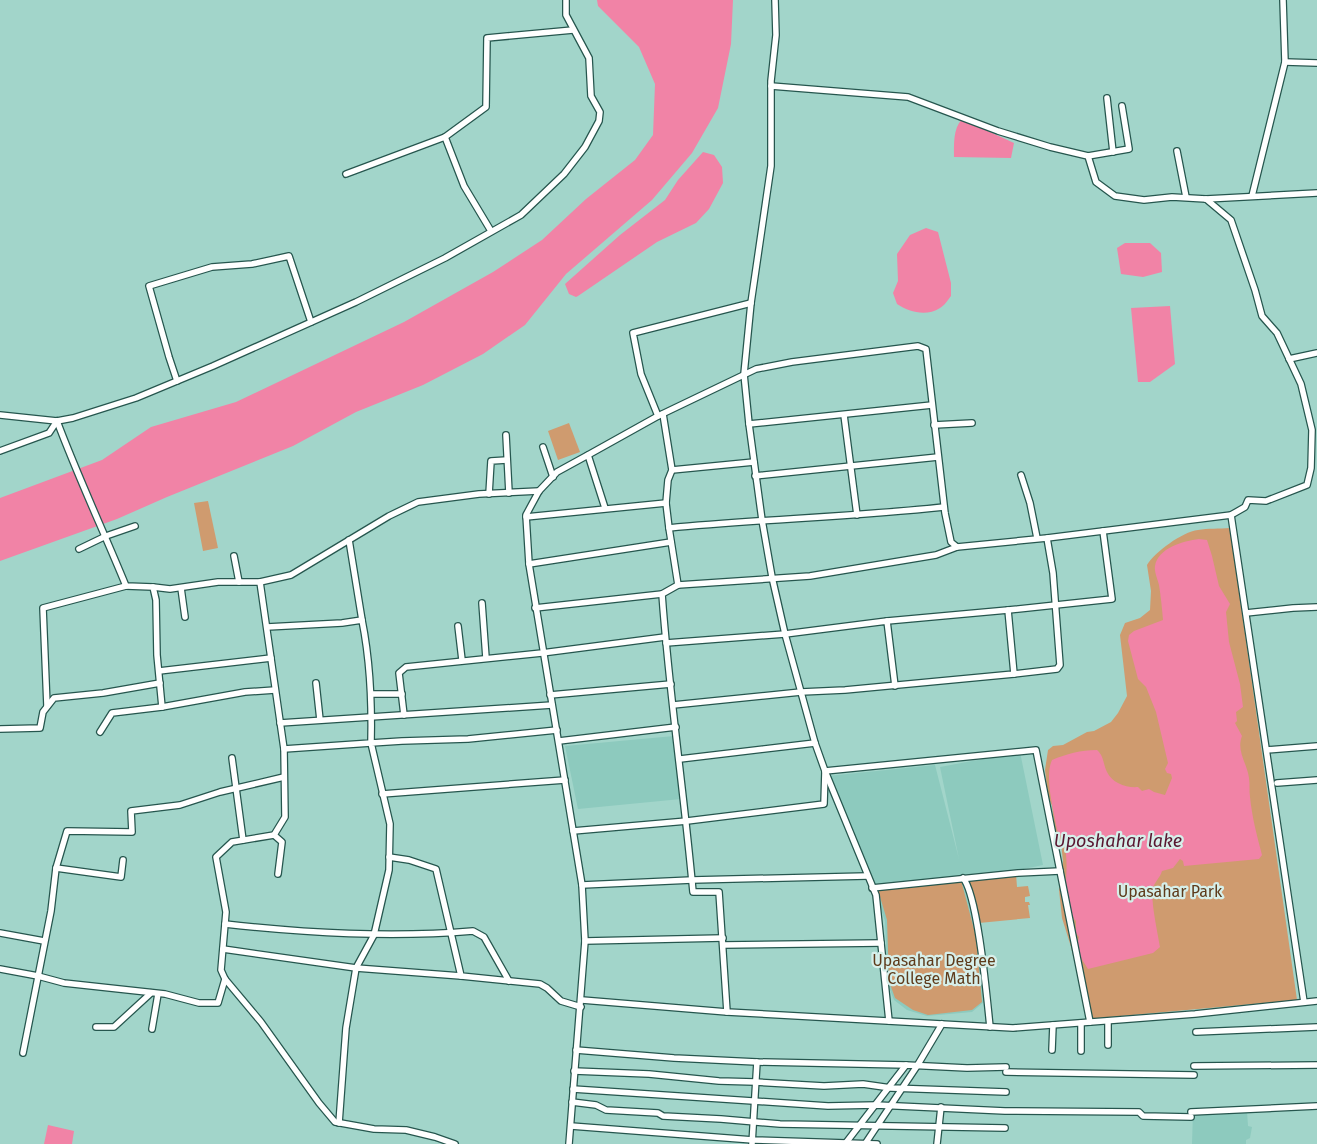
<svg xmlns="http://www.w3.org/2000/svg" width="1317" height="1144" font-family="'Fira Sans',sans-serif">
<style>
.built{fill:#8dcabe}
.park{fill:#cf9b6f}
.water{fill:#f183a6}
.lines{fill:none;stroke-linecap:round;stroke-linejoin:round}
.street-casing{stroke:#26564e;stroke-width:8}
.street{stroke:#fff;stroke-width:5.5}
.labels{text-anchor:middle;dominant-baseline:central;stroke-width:4.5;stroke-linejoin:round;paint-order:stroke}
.park-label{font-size:16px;fill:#5e3b1b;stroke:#d6efea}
.water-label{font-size:18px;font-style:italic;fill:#591630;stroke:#d6efea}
</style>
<rect width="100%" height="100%" fill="#a2d5ca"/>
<g class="built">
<polygon points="674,736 681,799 578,809 565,746"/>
<polygon points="1020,752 1043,865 964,881 976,923 985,976 984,1002 972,1012 927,1016 907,1010 894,1000 888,985 885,921 872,885 825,784 828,776 935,765 959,859 940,767"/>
<polygon points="1247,1111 1248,1126 1252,1127 1250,1138 1246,1140 1246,1144 1192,1144 1193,1112"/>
</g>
<g class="park">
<polygon points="569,423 580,452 558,460 548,431"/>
<polygon points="208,501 218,548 203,551 194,503"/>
<path d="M1230 528 1297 1000 1088 1019 1071 947 1062 918 1059 890 1063 861 1061 843 1055 831 1052 806 1048 796 1045 770 1048 750 1053 746 1063 745 1087 732 1094 731 1111 722 1118 713 1127 696 1120 635 1125 623 1140 618 1150 610 1151 591 1147 565C1155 552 1182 532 1198 530 1208 528 1219 529 1230 528Z"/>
<polygon points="1016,874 1017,887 1028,886 1030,896 1025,897 1025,902 1029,902 1030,905 1028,905 1030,918 979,923 969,880"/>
<polygon points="961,880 976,937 982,1002 972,1010 928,1015 913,1010 895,998 889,981 887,920 878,890"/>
</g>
<g class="water">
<polygon points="597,0 733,0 731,44 718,108 692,153 652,200 566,274 525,325 483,354 423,385 356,412 293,446 167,497 117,519 0,561 0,498 102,460 151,427 236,402 404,322 493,272 542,240 586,199 635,160 653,135 655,84 639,47 598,6"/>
<path d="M962 119 1014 143 1011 158 954 157C954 144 953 129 962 119Z"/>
<polygon points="703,152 714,155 722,167 723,183 709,209 696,223 657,242 578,296 576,297 569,294 565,284 620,235 665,200 678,180"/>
<path d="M926 228 938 232 951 283V296C948 300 944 306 940 308 926 317 909 312 897 304L893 293 898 281 897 254 910 235Z"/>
<polygon points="1125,243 1150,243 1161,253 1162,272 1143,277 1121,274 1117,248"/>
<polygon points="1170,306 1175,364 1150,382 1138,382 1131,308"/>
<path d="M1199 539 1207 540 1212 556 1219 586 1230 604 1226 612 1229 642 1240 684 1243 707 1236 712 1237 721 1235 723 1242 736C1236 751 1247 763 1249 778 1250 784 1249 791 1250 797 1252 817 1257 836 1262 855L1259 859 1184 866 1183 861 1180 859 1173 868 1162 871C1160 878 1155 881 1153 888 1150 899 1158 934 1160 947L1153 953 1088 969C1081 958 1075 950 1079 937L1076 933V921L1074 919C1069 907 1066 893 1066 880 1067 865 1068 842 1057 830 1054 811 1044 777 1052 760 1066 754 1081 750 1097 750 1104 756 1103 764 1107 772 1112 783 1126 788 1138 787L1142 791 1149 789 1154 792 1165 795 1172 778 1171 774 1167 773 1165 769 1168 763 1156 712 1146 687 1138 679 1128 641 1129 635 1134 631 1163 620C1162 609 1161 597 1159 585 1158 580 1154 572 1155 566 1158 548 1183 541 1199 539Z"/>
<polygon points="48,1125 74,1131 72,1144 44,1144"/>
</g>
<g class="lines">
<g class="street-casing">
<g id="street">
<polyline points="775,0 776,35 771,81 771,166 751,303 744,374 749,424 932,405"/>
<polyline points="1285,62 1317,63"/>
<polyline points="1107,98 1113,152"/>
<polyline points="445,137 464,186 491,231"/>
<polyline points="1177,151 1186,197"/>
<polyline points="1088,156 1129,149 1122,106"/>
<polyline points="346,174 445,137 486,107 487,38 573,30"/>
<polyline points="1252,196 1285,62 1283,0"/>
<polyline points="1206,199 1317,193"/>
<polyline points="1289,359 1317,353"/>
<polyline points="177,381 169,357 149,286 212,267 252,264 289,256 311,322"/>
<path d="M663 414 672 470 668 480 666 503 669 528 678 585 662 594C669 693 684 792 693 892H719L727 1012"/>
<polyline points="0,415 57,421 73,418 136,398 213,366 356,302 445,258 521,215 564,174 585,147 599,121 600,112 591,96 589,58 566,15 566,0"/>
<polyline points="844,415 857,515"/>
<polyline points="658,416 641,374 633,333 751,303"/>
<path d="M57 421C78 477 103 530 126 586L153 587 156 600 157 655 162 707 245 692 275 690"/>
<polyline points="749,424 762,520 772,577 785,634 815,743 825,771 876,895 889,1021"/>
<polyline points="934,425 972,423"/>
<polyline points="506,435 509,493"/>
<polyline points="543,447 553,477"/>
<polyline points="0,451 49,433 57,421"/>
<polyline points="588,455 605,508"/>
<polyline points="672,470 754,462"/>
<polyline points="1021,475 1030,503 1037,538"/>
<polyline points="755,476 938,457"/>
<polyline points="489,494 491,461 507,460"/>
<polyline points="1231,515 1304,1002"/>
<polyline points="526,517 666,503"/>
<path d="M669 528C760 519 852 517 944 507"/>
<polyline points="349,540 362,620"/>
<polyline points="79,549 106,536 135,526"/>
<polyline points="234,556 239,582"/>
<polyline points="529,564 671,542"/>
<polyline points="260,582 284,749 285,817 274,835 232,842 216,857 226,912 221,970 225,979 261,1022 319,1103 335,1122 374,1129 406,1130 435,1137 455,1144"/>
<polyline points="678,585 810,576 936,555 957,547"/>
<polyline points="153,587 170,589 218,582 260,582 291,575 389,516 418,502 479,494 539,491"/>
<polyline points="181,588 185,617"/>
<polyline points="482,603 486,658"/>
<polyline points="535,608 662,594"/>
<polyline points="1008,610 1112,599 1103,531"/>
<polyline points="1246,613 1293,608 1317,607"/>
<polyline points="458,626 462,660"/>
<path d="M267 627 342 623 362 620C370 660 372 702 371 743L284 749"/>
<polyline points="666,643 785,634 887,621 895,686"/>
<polyline points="159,671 271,658"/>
<polyline points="1014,674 1057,669 1060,665 1053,573 1047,538"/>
<polyline points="316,683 320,720"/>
<polyline points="371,694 402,694"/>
<polyline points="550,695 671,684"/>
<polyline points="673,705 801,692 845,690 1014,674 1008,610 887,621"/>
<polyline points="47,706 43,608 126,586"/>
<polyline points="404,715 399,673 406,667 542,653 665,637"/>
<polyline points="280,723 552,705"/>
<polyline points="0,729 40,728 43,712 54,698 103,693 160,683"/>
<polyline points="100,732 112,713 162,707"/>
<polyline points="559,741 676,727"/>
<polyline points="1267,750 1317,746"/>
<polyline points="232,758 243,840"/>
<polyline points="680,759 815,743"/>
<polyline points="1277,783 1317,780"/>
<polyline points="382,794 565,780"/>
<polyline points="573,831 687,821 824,804 825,771 1036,750 1090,1022"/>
<polyline points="274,835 282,842 278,874"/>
<polyline points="389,857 409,860 436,869 461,976 540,984 547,988 561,1001 581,1007"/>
<polyline points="56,868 121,877 123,860"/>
<path d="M963 878C978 895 987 999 990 1027"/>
<polyline points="582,885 692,880 867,876"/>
<polyline points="872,888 1018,873 1060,871"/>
<path d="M225 924C308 933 390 938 473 931L484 937 509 981"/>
<polyline points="0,933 44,941"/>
<polyline points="585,941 723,938"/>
<polyline points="723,945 881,943"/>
<polyline points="223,949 356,968 461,976"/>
<polyline points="0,969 38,976 64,983 165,994 199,1003 218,1003 225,979"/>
<polyline points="582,1000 727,1012 1013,1028 1195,1014 1317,1001"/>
<polyline points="1108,1021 1108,1045"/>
<polyline points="96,1027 114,1027 151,993"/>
<polyline points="152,1029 158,994"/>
<polyline points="1196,1032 1317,1027"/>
<polyline points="576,1050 674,1058 757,1062 906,1065"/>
<polyline points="1052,1050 1053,1025"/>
<polyline points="1081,1051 1081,1023"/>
<polyline points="23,1053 51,911 56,868 67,831 132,832 131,811 180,805 220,792 284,777"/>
<polyline points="1194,1066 1317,1065"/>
<polyline points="574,1071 649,1074 719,1081 755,1082 824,1086 863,1084 891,1088 1006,1092"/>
<polyline points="1006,1072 1194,1075"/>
<polyline points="573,1089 828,1106 876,1105 1005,1111 1139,1112 1143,1116 1191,1117"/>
<polyline points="572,1102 596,1105 606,1110 658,1113 663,1116 721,1119 780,1124 1005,1128"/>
<polyline points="1191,1112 1317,1106"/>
<polyline points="339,1123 346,1028 356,968 374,935 389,870 390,824 371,743 402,741 468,739 557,730"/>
<polyline points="571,1126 753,1140 877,1144"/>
<polyline points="569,1144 585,941 582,885 529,564 526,515 539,491 557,472 588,455 658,416 756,369 792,362 918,346 926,349 945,513 951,542 957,547 1047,538 1231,515 1245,507 1248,500 1266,501 1307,485 1311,468 1312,430 1301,384 1277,333 1262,316 1255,290 1231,220 1206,199 1172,197 1144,200 1115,196 1096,182 1088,156 1050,147 998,131 908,97 771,86"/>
<polyline points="752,1144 757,1062"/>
<polyline points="845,1144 906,1065 967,1068 1006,1067"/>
<polyline points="865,1144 917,1066 942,1024"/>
<polyline points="937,1144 941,1107"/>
</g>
</g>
<use href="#street" class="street"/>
</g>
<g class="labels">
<g class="park-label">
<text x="1170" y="891">Upasahar Park</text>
<text x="934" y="960">Upasahar Degree<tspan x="934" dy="18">College Math</tspan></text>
</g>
<g class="water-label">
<text x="1118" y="841">Uposhahar lake</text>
</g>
</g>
</svg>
